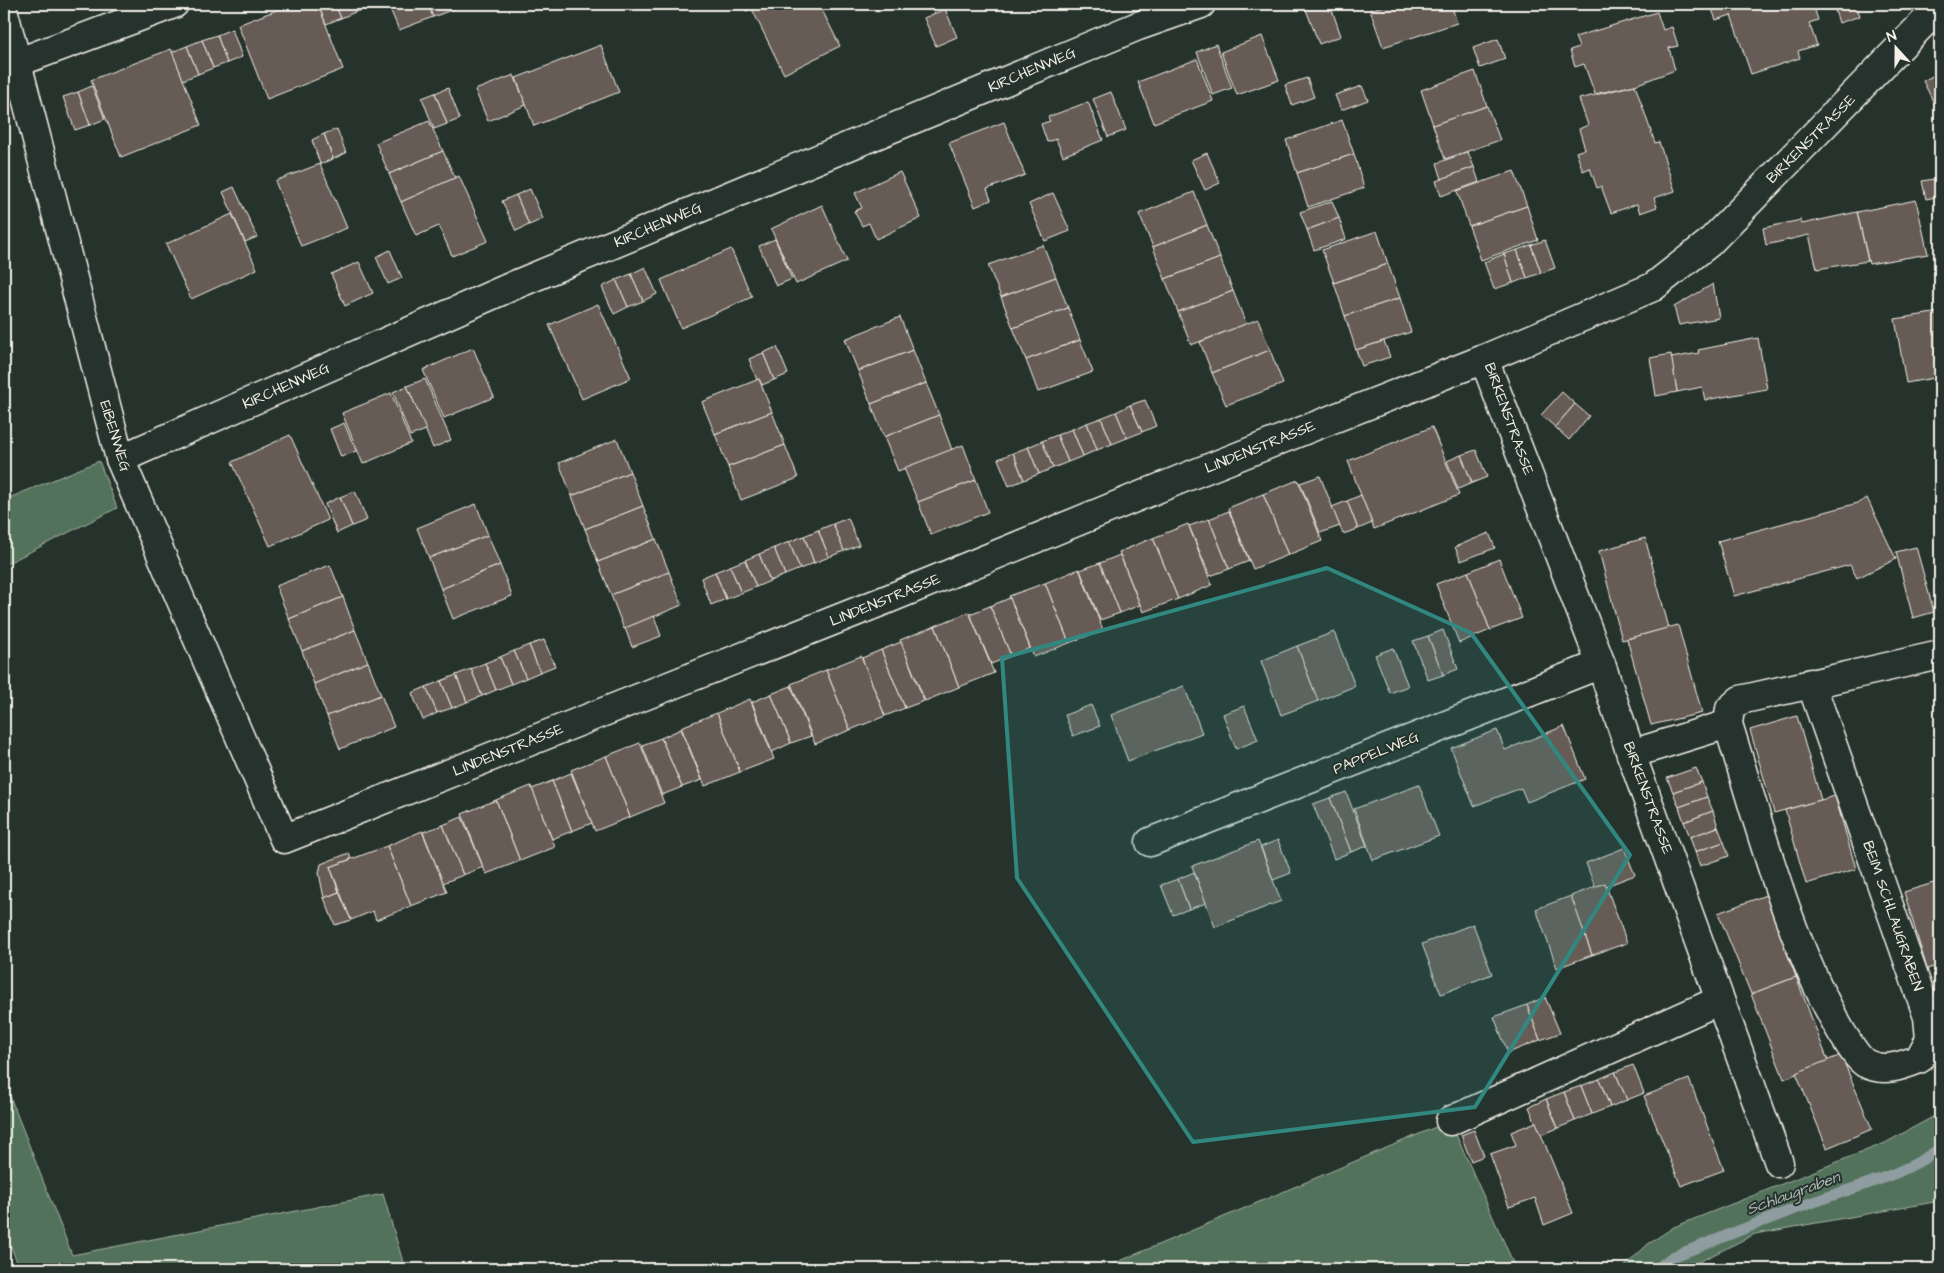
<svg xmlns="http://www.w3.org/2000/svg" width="1944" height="1273" font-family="'Architects Daughter',sans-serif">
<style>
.green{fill:#53725b;stroke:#a4b2a2}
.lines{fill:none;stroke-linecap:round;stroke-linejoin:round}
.stream{stroke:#8f9da0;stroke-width:11}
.building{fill:#665b54;stroke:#f4f1e8}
.minor-casing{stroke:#f4f1e8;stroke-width:31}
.minor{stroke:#26332d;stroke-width:28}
.marked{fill:#318880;fill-opacity:0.2;stroke:#318880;stroke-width:4;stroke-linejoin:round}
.labels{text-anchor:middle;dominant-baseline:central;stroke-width:4;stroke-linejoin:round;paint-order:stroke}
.street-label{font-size:15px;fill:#f4f1e8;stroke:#26332d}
.water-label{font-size:16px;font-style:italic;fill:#b0b9b8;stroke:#26332d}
</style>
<rect width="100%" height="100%" fill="#26332d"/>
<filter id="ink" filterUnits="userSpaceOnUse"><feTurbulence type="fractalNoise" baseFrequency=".02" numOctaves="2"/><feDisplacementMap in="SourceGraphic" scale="10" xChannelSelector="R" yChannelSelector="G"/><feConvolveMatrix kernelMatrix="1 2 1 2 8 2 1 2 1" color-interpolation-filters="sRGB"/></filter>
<g filter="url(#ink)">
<g class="green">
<polygon points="99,461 117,508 4,565 4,500"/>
<polygon points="4,1081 72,1255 383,1194 405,1269 20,1269 4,1230"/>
<polygon points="1940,1113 1940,1201 1755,1234 1685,1269 1622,1269 1648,1244 1674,1227 1885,1143"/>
<polygon points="1450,1121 1516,1269 1101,1269"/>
</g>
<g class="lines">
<path class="stream" d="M1657 1269 1672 1257C1719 1239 1764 1220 1811 1203 1855 1186 1902 1177 1940 1148"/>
</g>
<g class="building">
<polygon points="292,4 318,4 343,69 267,99 238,25"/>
<polygon points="318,4 335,4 341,18 326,24"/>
<polygon points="335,4 352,4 355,12 341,18"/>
<polygon points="352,4 369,4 370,7 355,12"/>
<polygon points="388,4 428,4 433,17 399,30"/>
<polygon points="428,4 467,4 433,17"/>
<polygon points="742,4 819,4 840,46 784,74 752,9 746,11"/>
<polygon points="874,4 896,4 878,12"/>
<polygon points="1304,4 1330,4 1341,36 1319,44"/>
<polygon points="1389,4 1451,4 1457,23 1383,47 1370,10"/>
<polygon points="1710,4 1813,4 1818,20 1809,23 1817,45 1798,51 1800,58 1751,74 1731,15 1716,20"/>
<polygon points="1833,4 1856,4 1860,16 1839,23"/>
<polygon points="945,9 957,37 936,46 924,18"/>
<polygon points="1657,12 1663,30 1672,27 1678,46 1669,48 1675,70 1635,85 1595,94 1584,64 1575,67 1570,50 1579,47 1575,37"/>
<polygon points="232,29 242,57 227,63 217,35"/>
<polygon points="217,35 227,63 213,68 202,40"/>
<polygon points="1262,36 1279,80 1237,95 1221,52"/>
<polygon points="1498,39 1505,59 1480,68 1473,48"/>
<polygon points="202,40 213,68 198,74 187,46"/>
<polygon points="1216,44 1232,88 1213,95 1197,52"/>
<polygon points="601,45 619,92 534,126 516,78"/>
<polygon points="187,46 198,74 183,80 172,52"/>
<polygon points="171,49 201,125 121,157 91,80"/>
<polygon points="1197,59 1213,101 1154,123 1138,82"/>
<polygon points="1475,71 1487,106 1433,125 1421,90"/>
<polygon points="1940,72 1940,115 1923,81"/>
<polygon points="514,75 526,105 488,121 475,90"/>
<polygon points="1307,78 1314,97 1292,105 1285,85"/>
<polygon points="1635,85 1655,143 1659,142 1675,191 1654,198 1657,207 1640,213 1637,204 1611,213 1601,186 1597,188 1590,168 1583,171 1576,152 1585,149 1579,129 1588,125 1579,99"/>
<polygon points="92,86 105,119 90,125 78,92"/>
<polygon points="1362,86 1368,100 1341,110 1335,95"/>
<polygon points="448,88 460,119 447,124 435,93"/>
<polygon points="78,92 90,125 75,130 63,97"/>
<polygon points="1111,92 1126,130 1108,137 1093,99"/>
<polygon points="435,93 447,124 434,129 422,98"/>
<polygon points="1088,102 1103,140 1063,156 1056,139 1047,142 1041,124 1050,121 1048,117"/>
<polygon points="1487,106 1500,140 1445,159 1433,125"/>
<polygon points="1342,120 1354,154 1297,173 1286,140"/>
<polygon points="429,121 443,151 389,174 376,143"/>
<polygon points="1004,122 1025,175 987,189 991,200 975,207 949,143"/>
<polygon points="337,129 346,153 333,159 324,134"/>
<polygon points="324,134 333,159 320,164 312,140"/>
<polygon points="443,151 455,178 401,202 389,174"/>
<polygon points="1468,152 1474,167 1442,179 1437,163"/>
<polygon points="1207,153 1220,183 1205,190 1191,160"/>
<polygon points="1354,154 1364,188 1308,207 1297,173"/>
<polygon points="320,164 347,228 301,246 275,181"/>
<polygon points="1474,167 1479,182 1441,196 1436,181"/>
<polygon points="1514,171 1527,206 1469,226 1457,191"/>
<polygon points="900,172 921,218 876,239 869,223 862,226 854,211 862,208 855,193"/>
<polygon points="459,176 488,241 452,256 439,226 416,236 401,202"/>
<polygon points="1940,178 1940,196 1926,199 1922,181"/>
<polygon points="234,187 257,237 245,242 223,192"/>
<polygon points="530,189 543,219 529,225 516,195"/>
<polygon points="1194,192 1207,225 1153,247 1139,214"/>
<polygon points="1053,193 1070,231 1045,241 1029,204"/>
<polygon points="516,195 529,225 516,231 502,201"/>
<polygon points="1916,200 1928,254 1869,264 1857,212"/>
<polygon points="1332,201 1339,218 1307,230 1300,212"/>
<polygon points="822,205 847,261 796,284 771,229"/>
<polygon points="1527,206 1538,240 1481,260 1469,226"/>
<polygon points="1857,212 1868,261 1817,269 1809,235 1766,245 1763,228 1801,220 1802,224"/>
<polygon points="232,214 257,269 191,299 166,244"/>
<polygon points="1339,218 1346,239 1314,250 1307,230"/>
<polygon points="1207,225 1220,258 1165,279 1153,247"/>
<polygon points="1377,231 1388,264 1334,283 1322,250"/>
<polygon points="775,239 792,279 776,286 759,246"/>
<polygon points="1545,240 1555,268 1541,273 1531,245"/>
<polygon points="1043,245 1056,277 1001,297 988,265"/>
<polygon points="1531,245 1541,273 1527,278 1517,250"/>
<polygon points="731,249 752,297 681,328 661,280"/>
<polygon points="390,250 402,278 388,284 376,257"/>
<polygon points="1517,250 1527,278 1513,283 1504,254"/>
<polygon points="1504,254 1513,283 1494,289 1484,262"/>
<polygon points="1220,258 1233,291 1178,312 1165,279"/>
<polygon points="359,262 373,293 345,306 331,274"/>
<polygon points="1388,264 1400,298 1345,316 1334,283"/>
<polygon points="645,267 657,294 643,301 631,274"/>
<polygon points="631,274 643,301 628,307 616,280"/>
<polygon points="1056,277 1068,308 1013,328 1001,297"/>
<polygon points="616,280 628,307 614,314 602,287"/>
<polygon points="1713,284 1719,318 1679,325 1674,307"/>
<polygon points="1233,291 1246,324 1191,345 1178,312"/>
<polygon points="1400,298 1411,332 1356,350 1345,316"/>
<polygon points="598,304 631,378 582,399 549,325"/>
<polygon points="1068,308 1080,340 1026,360 1013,328"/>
<polygon points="1940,312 1940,377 1906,383 1895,319"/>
<polygon points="900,317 913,350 858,371 845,339"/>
<polygon points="1258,319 1270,350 1212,373 1200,342"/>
<polygon points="1758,338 1767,389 1705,400 1702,387 1677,392 1671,358 1699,353 1698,350"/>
<polygon points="1080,340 1093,372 1038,392 1026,360"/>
<polygon points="1384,341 1390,357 1362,366 1356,350"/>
<polygon points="777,347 788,374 774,380 763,353"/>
<polygon points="473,348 494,397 444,418 423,370"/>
<polygon points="913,350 926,383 871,404 858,371"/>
<polygon points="1270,350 1283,384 1226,405 1212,373"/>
<polygon points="763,353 774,380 762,385 759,379 757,380 749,359"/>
<polygon points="1671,354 1677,392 1656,396 1650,358"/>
<polygon points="425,379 451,440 433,448 407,386"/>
<polygon points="759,379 772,412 715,434 702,402"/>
<polygon points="926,383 939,415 884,437 871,404"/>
<polygon points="407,386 426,430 410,436 393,392"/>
<polygon points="1562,392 1575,404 1555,427 1541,415"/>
<polygon points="391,393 411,443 363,464 342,413"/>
<polygon points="1145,400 1156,426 1142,432 1130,405"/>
<polygon points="1575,404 1589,416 1569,440 1555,427"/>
<polygon points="1130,405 1142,432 1127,438 1116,412"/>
<polygon points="772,412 785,445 728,467 715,434"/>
<polygon points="1116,412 1127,438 1112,444 1101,418"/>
<polygon points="939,415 952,450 898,471 884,437"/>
<polygon points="1101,418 1112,444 1097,450 1087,423"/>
<polygon points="344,423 356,451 341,457 330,429"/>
<polygon points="1087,423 1097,450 1083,456 1072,429"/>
<polygon points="1432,427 1459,495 1374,529 1348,461"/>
<polygon points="1072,429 1083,456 1068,462 1057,435"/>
<polygon points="290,435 328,520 270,546 232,462"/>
<polygon points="1057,435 1068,462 1053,468 1042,441"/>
<polygon points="617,439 630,472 572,496 559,463"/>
<polygon points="1042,441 1053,468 1039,474 1028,447"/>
<polygon points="785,445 798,478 741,500 728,467"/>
<polygon points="963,445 976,480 918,502 904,468"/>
<polygon points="1028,447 1039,474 1024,480 1013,453"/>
<polygon points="1476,450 1487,477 1472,483 1461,455"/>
<polygon points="1013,453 1024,480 1009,486 998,459"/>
<polygon points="1461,455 1472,483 1458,489 1447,461"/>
<polygon points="630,472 643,506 585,529 572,496"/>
<polygon points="1320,476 1340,526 1320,533 1300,483"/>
<polygon points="976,480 988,512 931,535 918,502"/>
<polygon points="1298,480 1322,541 1288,555 1263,494"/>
<polygon points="355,491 367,520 352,526 340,497"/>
<polygon points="1263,494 1288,555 1253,569 1228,508"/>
<polygon points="1361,495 1372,523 1358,529 1347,501"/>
<polygon points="340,497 352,526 337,533 325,504"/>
<polygon points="1867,498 1896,559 1857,578 1850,565 1734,596 1718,541 1858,503"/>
<polygon points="1347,501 1358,529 1343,534 1332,507"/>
<polygon points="476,504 488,535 429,558 417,528"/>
<polygon points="643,506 656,539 598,562 585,529"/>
<polygon points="1229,511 1249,561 1229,569 1209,519"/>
<polygon points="848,518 859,545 844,551 833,524"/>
<polygon points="1209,519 1229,569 1210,576 1189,526"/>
<polygon points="833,524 844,551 829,557 818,530"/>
<polygon points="1188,524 1212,585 1178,599 1153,538"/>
<polygon points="818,530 829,557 814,563 804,536"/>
<polygon points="1489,533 1495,548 1461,561 1455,547"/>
<polygon points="488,535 500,565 441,589 429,558"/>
<polygon points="804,536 814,563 800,569 789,542"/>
<polygon points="1153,538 1178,599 1143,612 1119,552"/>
<polygon points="1645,538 1669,628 1622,640 1599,551"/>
<polygon points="656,539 669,572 611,595 598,562"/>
<polygon points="789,542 800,569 785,575 774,548"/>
<polygon points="1916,547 1934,612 1913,618 1896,552"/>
<polygon points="774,548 785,575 770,581 759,554"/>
<polygon points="759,554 770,581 756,587 745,560"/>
<polygon points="1120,555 1140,605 1120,613 1100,563"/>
<polygon points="1499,559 1522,618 1490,630 1468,572"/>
<polygon points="745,560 756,587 741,593 730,566"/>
<polygon points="1100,563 1120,613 1100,620 1080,570"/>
<polygon points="330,565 343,597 289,619 276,586"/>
<polygon points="500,565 512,596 453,619 441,589"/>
<polygon points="730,566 741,593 726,599 715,572"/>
<polygon points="1079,569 1103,630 1069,643 1045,583"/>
<polygon points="669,572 682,605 624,629 611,595"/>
<polygon points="715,572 726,599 711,605 701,578"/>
<polygon points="1468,572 1490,630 1459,643 1436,584"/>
<polygon points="1045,583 1069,643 1034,657 1009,596"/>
<polygon points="343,597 355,630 302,651 289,619"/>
<polygon points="1010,598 1030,648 1011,656 990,606"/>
<polygon points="990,606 1011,656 991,664 970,614"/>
<polygon points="969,612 994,673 959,687 935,626"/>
<polygon points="654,616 661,636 632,647 625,628"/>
<polygon points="1678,625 1702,713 1651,725 1627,639"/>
<polygon points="935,626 959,687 925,701 900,640"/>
<polygon points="355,630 368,662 314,684 302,651"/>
<polygon points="1443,630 1458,669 1443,675 1428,636"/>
<polygon points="1334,632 1355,686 1318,701 1297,646"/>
<polygon points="1428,636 1443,675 1428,680 1413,641"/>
<polygon points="544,640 555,666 540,672 529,645"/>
<polygon points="901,642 924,701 905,708 881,650"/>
<polygon points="529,645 540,672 526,678 514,651"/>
<polygon points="1297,646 1318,701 1281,715 1261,661"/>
<polygon points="1393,648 1408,686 1390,693 1375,655"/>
<polygon points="881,650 905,708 885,716 862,658"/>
<polygon points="514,651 526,678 511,684 500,657"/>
<polygon points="861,656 885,716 850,730 826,670"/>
<polygon points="500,657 511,684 496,690 485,663"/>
<polygon points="368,662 381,695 327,716 314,684"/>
<polygon points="485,663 496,690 482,696 471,669"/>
<polygon points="471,669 482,696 467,702 456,675"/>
<polygon points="826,670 850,730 815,744 791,684"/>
<polygon points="456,675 467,702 452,708 441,681"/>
<polygon points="441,681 452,708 437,713 426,687"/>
<polygon points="791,686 811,736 791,743 771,694"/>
<polygon points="1184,686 1202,733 1128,761 1111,715"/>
<polygon points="426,687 437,713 423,720 412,693"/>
<polygon points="771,694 791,743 772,752 752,702"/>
<polygon points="381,695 394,727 340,749 327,716"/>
<polygon points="750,699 774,759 740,772 717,713"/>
<polygon points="1091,705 1100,726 1073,736 1065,715"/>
<polygon points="1244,706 1258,740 1236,749 1223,714"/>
<polygon points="717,713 740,772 705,786 681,727"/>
<polygon points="1797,716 1821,800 1774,813 1750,730"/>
<polygon points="1564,726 1585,779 1527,802 1521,788 1474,806 1451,748 1497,730 1505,750"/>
<polygon points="681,729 702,780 682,787 661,738"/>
<polygon points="661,738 682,787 662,795 642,745"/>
<polygon points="640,743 664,803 630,817 606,756"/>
<polygon points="606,756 630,817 595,831 571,770"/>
<polygon points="1696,768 1702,782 1673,792 1667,778"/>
<polygon points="571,773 592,823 572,831 552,781"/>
<polygon points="552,781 572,831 552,839 532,789"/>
<polygon points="1702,782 1707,797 1679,807 1673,792"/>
<polygon points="1419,785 1439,836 1373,860 1354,809"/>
<polygon points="531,786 555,847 520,861 496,800"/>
<polygon points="1346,792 1367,846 1351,852 1330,798"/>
<polygon points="1835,796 1856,869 1806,884 1785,810"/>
<polygon points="1707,797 1713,811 1684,822 1679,807"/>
<polygon points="1330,798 1351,852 1334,859 1313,804"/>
<polygon points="496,800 520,861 486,874 462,814"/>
<polygon points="1713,811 1718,827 1690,837 1684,822"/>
<polygon points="462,817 483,867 463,875 443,825"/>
<polygon points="443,825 463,875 443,883 423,832"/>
<polygon points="1718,827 1724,842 1695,852 1690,837"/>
<polygon points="422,831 447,892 411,906 387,846"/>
<polygon points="1278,840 1291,873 1273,880 1261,847"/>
<polygon points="1258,841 1281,901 1215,927 1192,866"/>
<polygon points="1724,842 1729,856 1700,866 1695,852"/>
<polygon points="387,846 411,906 376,920 373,911 351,920 330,867"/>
<polygon points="1624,848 1635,875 1606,886 1605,883 1595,887 1586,863"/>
<polygon points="349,853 351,859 330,867 339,892 324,898 319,873 321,864"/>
<polygon points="1194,872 1206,903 1189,909 1178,879"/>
<polygon points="1178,879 1189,909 1173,915 1161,885"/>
<polygon points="1940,881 1940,965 1927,969 1904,892"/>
<polygon points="1605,883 1627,943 1592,955 1571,896"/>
<polygon points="339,892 351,920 335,925 324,898"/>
<polygon points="1766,895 1796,977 1751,994 1718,913"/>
<polygon points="1571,896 1592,955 1557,968 1536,909"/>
<polygon points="1473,924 1492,974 1441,994 1422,944"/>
<polygon points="1796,977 1828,1061 1784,1079 1751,994"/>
<polygon points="1545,997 1560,1033 1540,1040 1527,1005"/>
<polygon points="1527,1005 1540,1040 1508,1053 1494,1017"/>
<polygon points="1841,1055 1872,1129 1827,1148 1796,1073"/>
<polygon points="1633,1065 1644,1093 1627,1100 1615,1072"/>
<polygon points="1615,1072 1627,1100 1610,1107 1599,1079"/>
<polygon points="1599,1079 1610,1107 1592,1114 1581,1086"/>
<polygon points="1689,1079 1724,1170 1681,1186 1644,1096"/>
<polygon points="1581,1086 1592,1114 1575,1121 1564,1092"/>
<polygon points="1564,1092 1575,1121 1558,1128 1546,1099"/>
<polygon points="1546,1099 1558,1128 1541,1135 1529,1107"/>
<polygon points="1536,1122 1573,1213 1544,1225 1535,1198 1509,1207 1490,1154 1516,1145 1511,1132"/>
<polygon points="1474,1130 1484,1156 1471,1161 1461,1135"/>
</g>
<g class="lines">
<g class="minor-casing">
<g id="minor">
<polyline points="4,13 120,459 284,839 888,599 1186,477 1484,359"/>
<polyline points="16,63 174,4"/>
<polyline points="120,459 517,284 1138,26 1201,4"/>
<path d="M1811 683 1928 1017 1930 1039 1919 1059C1901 1066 1884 1073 1865 1063 1856 1057 1848 1042 1842 1033 1788 940 1760 826 1728 724L1730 709 1740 700 1940 655"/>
<polyline points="1631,754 1728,724"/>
<polyline points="1150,842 1601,664"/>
<polyline points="1450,1121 1720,1000"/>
<polyline points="1779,1163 1631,754 1601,664 1484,359 1653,287 1709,243 1940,6"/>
</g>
</g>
<use href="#minor" class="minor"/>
</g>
</g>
<path class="marked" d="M1327 568 1471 633 1630 855 1475 1107 1193 1142 1017 878 1002 658Z"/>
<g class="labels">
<g class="street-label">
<text transform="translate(1032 70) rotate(-23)">KIRCHENWEG</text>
<text transform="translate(1811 139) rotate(-45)">BIRKENSTRASSE</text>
<text transform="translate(658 225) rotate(-23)">KIRCHENWEG</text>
<text transform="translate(286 386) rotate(-24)">KIRCHENWEG</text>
<text transform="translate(1509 419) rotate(70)">BIRKENSTRASSE</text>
<text transform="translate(115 436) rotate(73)">EIBENWEG</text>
<text transform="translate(1260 447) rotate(-22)">LINDENSTRASSE</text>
<text transform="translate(885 600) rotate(-22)">LINDENSTRASSE</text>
<text transform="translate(508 750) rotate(-22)">LINDENSTRASSE</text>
<text transform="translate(1376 753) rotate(-22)">PAPPELWEG</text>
<text transform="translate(1648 798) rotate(70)">BIRKENSTRASSE</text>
<text transform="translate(1893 916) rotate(71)">BEIM SCHLAUGRABEN</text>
</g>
<g class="water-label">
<text transform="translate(1793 1193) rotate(-20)">Schlaugraben</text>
</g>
</g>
<rect width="1944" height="1273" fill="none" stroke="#26332d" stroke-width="20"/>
<rect x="10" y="10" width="1924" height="1253" fill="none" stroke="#f4f1e8" stroke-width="2" filter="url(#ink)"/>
<g transform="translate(1896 48) rotate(339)" stroke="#26332d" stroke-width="4" paint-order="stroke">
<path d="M0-4L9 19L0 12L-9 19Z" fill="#f4f1e8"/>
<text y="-8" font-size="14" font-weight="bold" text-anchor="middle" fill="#f4f1e8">N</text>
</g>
</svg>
